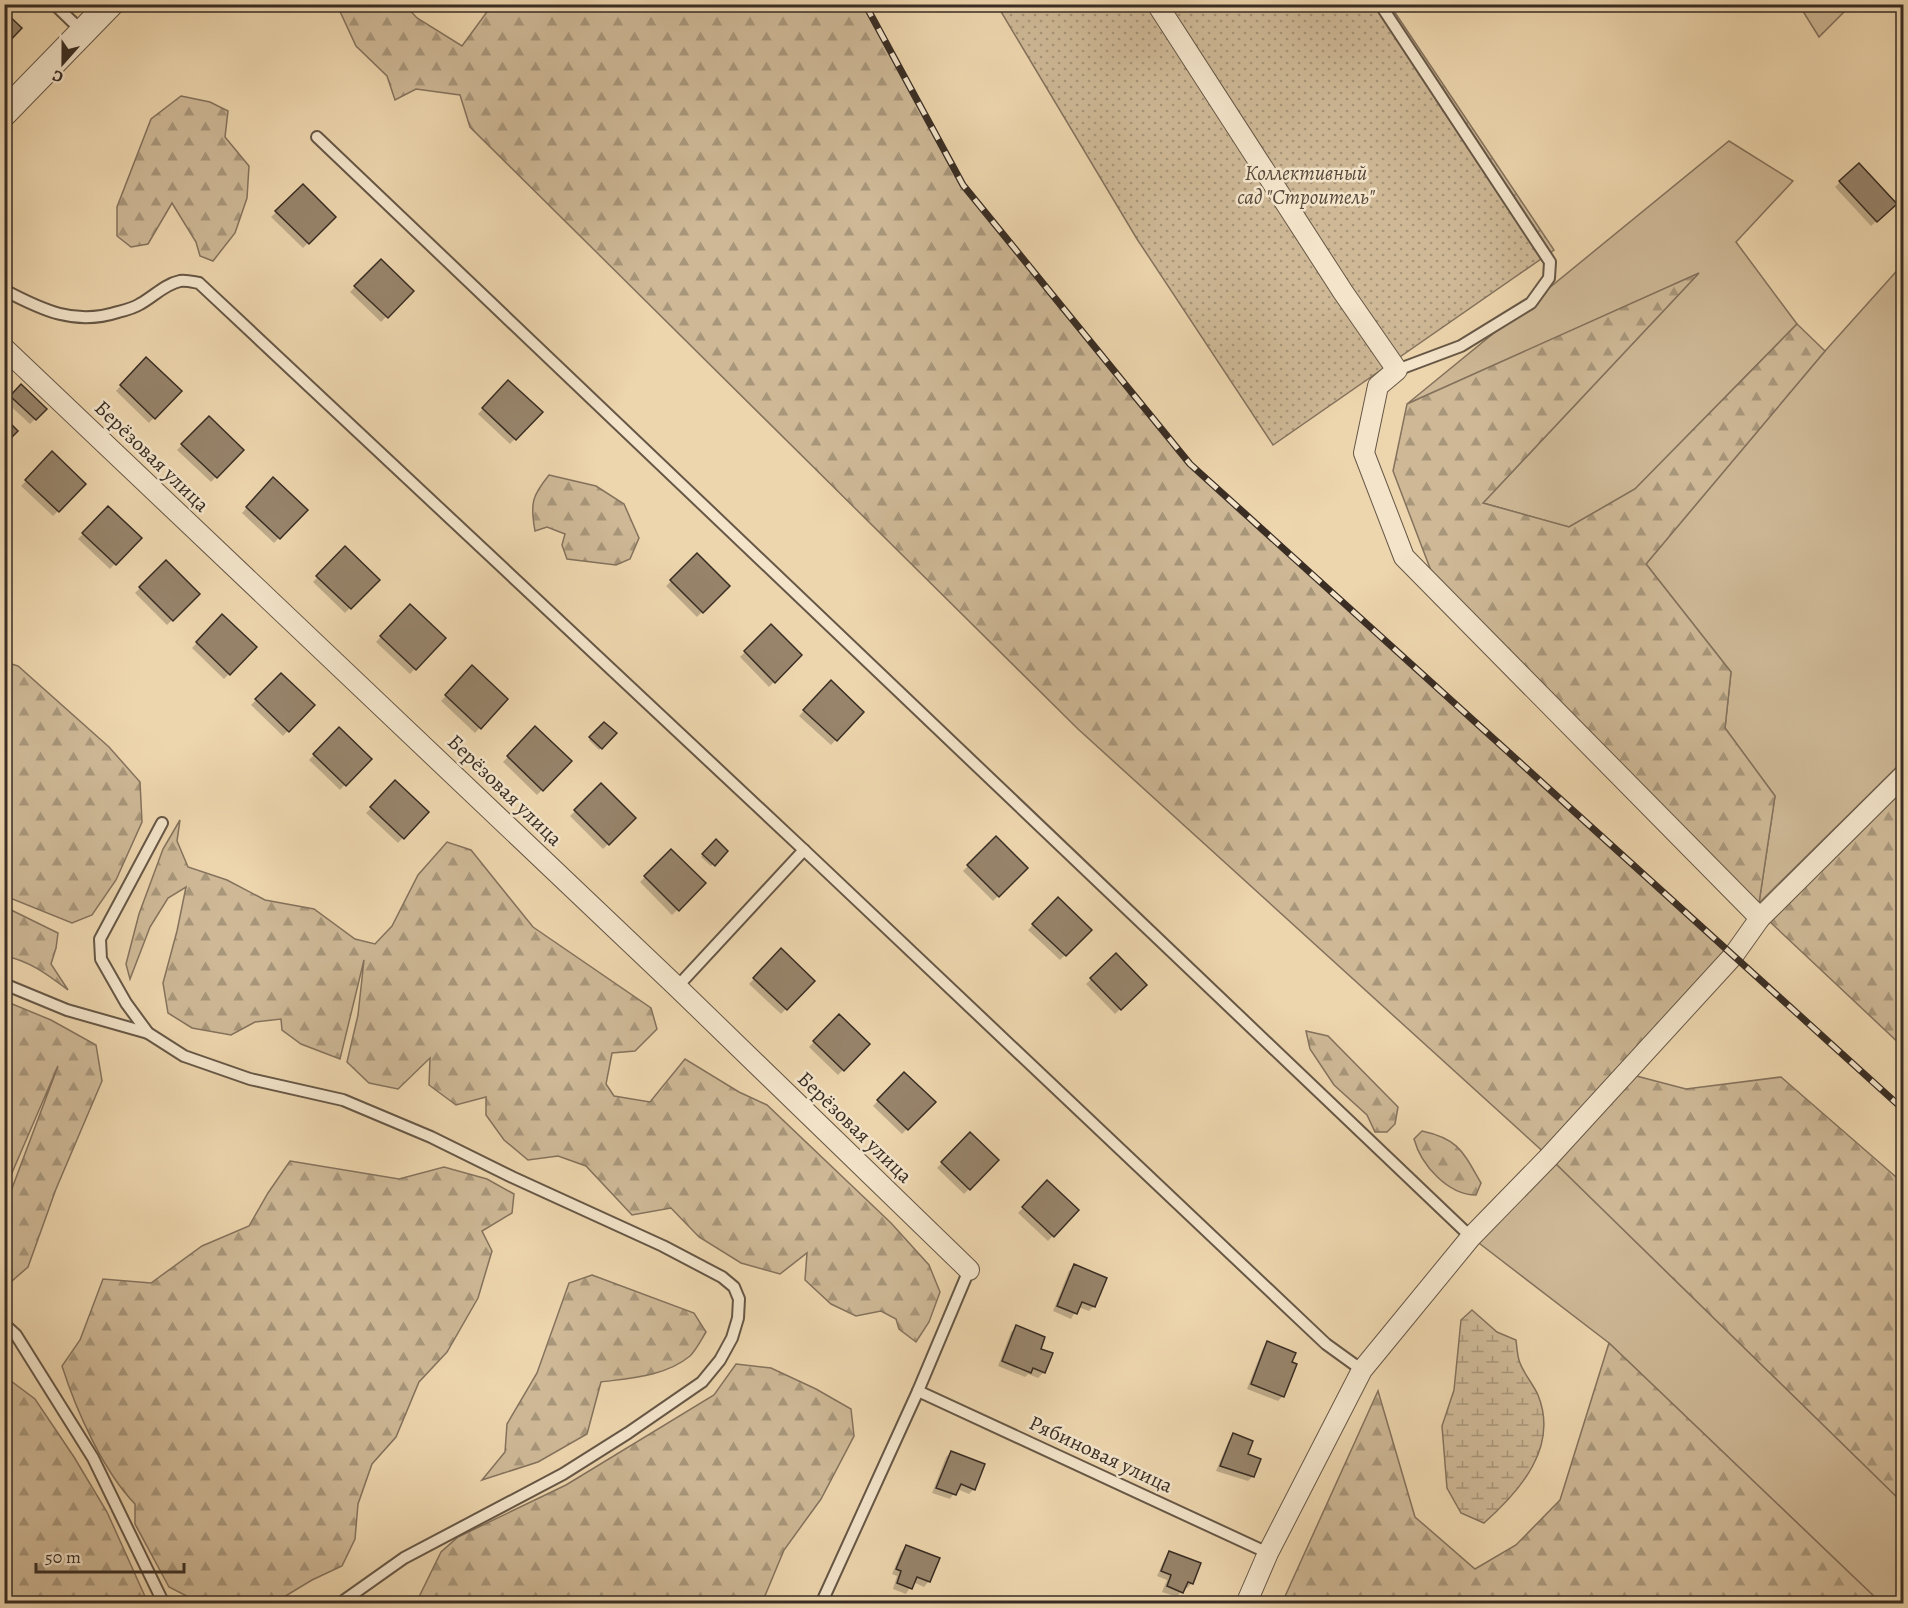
<svg xmlns="http://www.w3.org/2000/svg" width="1908" height="1608" font-family="Alegreya,serif">
<style>
.grass{fill:#ceb896;stroke:#84725d;stroke-width:1.5}
.forest{fill:url(#forest-firs);stroke:#84725d;stroke-width:1.5}
.wetland{fill:url(#wetland-marsh);stroke:#84725d;stroke-width:1.5}
.garden{fill:url(#garden-dots);stroke:#84725d;stroke-width:1.5}
.shadow{fill:#0003}
.building{fill:#97846b;stroke:#392d24;stroke-width:1.5}
.lines{fill:none;stroke-linecap:round;stroke-linejoin:round}
.service-casing{stroke:#665746;stroke-width:14}
.minor-casing{stroke:#665746;stroke-width:22}
.tertiary-casing{stroke:#665746;stroke-width:28}
.service{stroke:#f3e4ca;stroke-width:10}
.minor{stroke:#f3e4ca;stroke-width:20}
.tertiary{stroke:#f3e4ca;stroke-width:26}
.rail-casing{stroke:#392d24;stroke-width:7}
.rail{stroke:#f3e4ca;stroke-width:4.5;stroke-dasharray:14;stroke-linecap:butt}
.labels{text-anchor:middle;dominant-baseline:central;stroke-width:5;stroke-linejoin:round;paint-order:stroke}
.park-label{font-size:21px;font-style:italic;fill:#57493b;stroke:#f3e4ca}
.street-label{font-size:21px;fill:#392d24;stroke:#f3e4ca}
</style>
<defs>
<pattern id="forest-firs" width="22" height="20" patternUnits="userSpaceOnUse" patternTransform="scale(1.5)"><rect width="22" height="20" fill="#ceb896"/><path d="M5 1l3.5 6h-7zM16 11l3.5 6h-7z" fill="#a8967a"/></pattern>
<pattern id="wetland-marsh" width="20" height="14" patternUnits="userSpaceOnUse" patternTransform="scale(1.5)"><rect width="20" height="14" fill="#ceb896"/><path d="M1 5h8M5 5V1M11 12h8M15 12V8" fill="none" stroke="#a8967a"/></pattern>
<pattern id="garden-dots" width="8" height="8" patternUnits="userSpaceOnUse" patternTransform="scale(1.5)"><rect width="8" height="8" fill="#ceb896"/><path d="M2 2h.1M6 6h.1" fill="none" stroke="#a8967a" stroke-width="1.8" stroke-linecap="round"/></pattern>
</defs>
<rect width="100%" height="100%" fill="#edd5ad"/>
<filter id="stains"><feTurbulence type="fractalNoise" baseFrequency=".00333" numOctaves="4"/><feColorMatrix values="0 0 0 0 .2 0 0 0 0 .09 0 0 0 0 .02 0 0 0 .5 -.17"/></filter>
<radialGradient id="worn" r=".72"><stop offset=".6" stop-color="#630" stop-opacity="0"/><stop offset="1" stop-color="#630" stop-opacity=".3"/></radialGradient>
<g class="grass">
<polygon points="1729,141 1793,181 1736,242 1797,324 1635,489 1569,527 1483,503 1698,274 1407,404"/>
<polygon points="1903,264 1903,761 1759,903 1775,796 1725,728 1731,672 1646,564 1825,351"/>
<polygon points="1549,1157 1903,1503 1903,1603 1881,1603 1609,1343 1471,1237"/>
</g>
<g class="forest">
<polygon points="337,5 405,5 417,18 462,46 492,5 865,5 963,185 1190,464 1733,956 1625,1073 1686,1089 1781,1077 1903,1183 1903,1503 1549,1157 1078,729 470,127 460,95 416,89 395,100 387,76 356,46"/>
<polygon points="1799,5 1851,5 1819,37"/>
<polygon points="181,96 210,102 228,111 225,137 249,166 247,198 235,233 213,261 200,256 196,242 172,203 148,244 131,247 117,236 117,207 151,119"/>
<polygon points="1699,273 1483,503 1569,527 1635,489 1797,324 1825,351 1646,564 1731,672 1725,728 1775,796 1759,903 1433,576 1393,471 1407,404"/>
<path d="M549 475 596 486 624 504 639 538 630 559 616 565 567 559 562 545 565 534 547 527 535 531C530 503 532 496 549 475Z"/>
<polygon points="5,662 18,666 109,747 140,782 142,822 116,880 92,915 72,923 5,896"/>
<polygon points="1903,788 1903,1047 1768,920"/>
<polygon points="180,820 177,841 188,867 227,880 265,900 314,909 355,939 375,944 392,926 418,875 447,842 471,850 533,927 651,1008 657,1029 635,1051 612,1053 606,1084 614,1096 650,1102 685,1059 739,1092 767,1105 891,1223 929,1265 940,1292 929,1322 916,1342 899,1329 896,1319 881,1311 856,1316 831,1304 805,1280 807,1253 780,1274 741,1263 699,1237 671,1208 632,1215 586,1166 558,1156 528,1160 504,1140 486,1115 486,1097 456,1105 429,1085 430,1058 398,1089 369,1083 347,1062 358,1015 364,960 340,1059 301,1044 282,1030 281,1019 255,1022 231,1035 192,1028 168,1013 163,983 177,931 186,887 168,898 150,927 130,979 126,964 139,914 163,849"/>
<path d="M5 907 58 933 56 948 51 964 68 990C48 975 30 961 5 956Z"/>
<polygon points="5,1001 51,1020 96,1045 102,1081 56,1189 28,1267 5,1287 5,1207 58,1066 5,1189"/>
<polygon points="1306,1031 1328,1036 1398,1107 1395,1124 1387,1132 1375,1132 1367,1115 1334,1085 1310,1049"/>
<path d="M1422 1131C1459 1139 1463 1152 1481 1183L1476 1195C1448 1195 1421 1165 1414 1139Z"/>
<path d="M290 1161 399 1179 444 1167 487 1179 514 1194 512 1213 482 1231 492 1251 478 1298 447 1352 419 1382 396 1437 372 1464 358 1504 355 1539 342 1566 312 1580 274 1603H200L169 1587 135 1524V1504C103 1471 76 1410 62 1366L80 1340 103 1279 151 1283 202 1246 249 1226 268 1193Z"/>
<path d="M592 1275 694 1313 706 1332C701 1340 696 1350 690 1356 666 1376 631 1378 601 1382L587 1434 538 1462 482 1480 505 1452 507 1424 537 1373 569 1283Z"/>
<polygon points="1609,1343 1881,1603 1282,1603 1378,1391 1415,1517 1475,1569 1516,1545 1560,1500"/>
<polygon points="736,1364 771,1368 816,1389 851,1409 854,1436 821,1499 784,1550 762,1603 416,1603 441,1552 458,1537 566,1485 714,1395"/>
<polygon points="7,1378 35,1399 74,1457 107,1512 148,1603 5,1603 4,1380"/>
</g>
<path class="wetland" d="M1472 1310 1497 1332 1516 1340C1517 1347 1517 1356 1520 1363 1524 1374 1533 1384 1538 1395 1559 1447 1520 1491 1484 1523L1461 1513 1447 1488 1442 1426 1454 1390 1461 1320Z"/>
<polygon class="garden" points="997,5 1390,5 1554,250 1273,445 1137,239"/>
<g class="shadow">
<polygon points="1840,182 1895,204 1871,226 1835,187"/>
<polygon points="303,186 334,217 303,248 271,217"/>
<polygon points="381,261 412,291 381,322 350,292"/>
<polygon points="146,359 179,391 149,423 116,391"/>
<polygon points="508,382 540,412 510,444 478,414"/>
<polygon points="21,386 45,409 30,424 6,402"/>
<polygon points="209,418 242,450 211,482 177,450"/>
<polygon points="52,454 84,484 53,516 21,486"/>
<polygon points="273,479 306,510 274,543 242,513"/>
<polygon points="108,508 140,538 110,569 78,539"/>
<polygon points="345,548 377,580 345,613 313,582"/>
<polygon points="697,556 728,586 697,617 666,586"/>
<polygon points="166,562 198,594 167,625 135,593"/>
<polygon points="410,606 444,638 410,674 376,642"/>
<polygon points="222,616 255,647 224,679 192,648"/>
<polygon points="771,626 800,655 769,687 740,657"/>
<polygon points="472,667 506,699 475,733 441,701"/>
<polygon points="281,675 313,705 283,736 251,705"/>
<polygon points="831,682 862,712 831,745 799,716"/>
<polygon points="604,724 615,733 599,750 589,740"/>
<polygon points="535,728 570,761 537,795 503,762"/>
<polygon points="339,729 370,759 340,790 309,760"/>
<polygon points="396,783 427,812 398,843 366,813"/>
<polygon points="601,785 634,818 603,849 570,816"/>
<polygon points="996,838 1026,868 993,901 963,871"/>
<polygon points="716,841 726,851 711,866 701,857"/>
<polygon points="671,851 704,884 672,915 640,882"/>
<polygon points="1058,899 1090,930 1060,960 1028,930"/>
<polygon points="781,950 813,981 781,1014 749,984"/>
<polygon points="1116,955 1145,985 1115,1014 1086,984"/>
<polygon points="839,1016 868,1044 838,1075 809,1047"/>
<polygon points="904,1074 933,1102 902,1134 873,1106"/>
<polygon points="970,1134 997,1160 964,1194 937,1168"/>
<polygon points="1047,1182 1077,1210 1048,1241 1018,1213"/>
<polygon points="1074,1266 1094,1306 1089,1311 1078,1307 1071,1319 1053,1311 1069,1271"/>
<polygon points="1017,1327 1039,1350 1051,1354 1043,1373 1038,1378 1028,1374 1025,1377 998,1366 1011,1332"/>
<polygon points="1268,1343 1291,1363 1283,1396 1278,1401 1247,1389 1263,1348"/>
<polygon points="1234,1435 1246,1454 1253,1476 1248,1481 1216,1471 1229,1440"/>
<polygon points="951,1452 974,1489 969,1494 957,1489 950,1499 932,1493 946,1457"/>
<polygon points="906,1547 929,1581 924,1587 913,1582 906,1594 893,1589 897,1576 892,1574 901,1552"/>
<polygon points="1170,1553 1192,1583 1187,1588 1184,1587 1177,1597 1162,1592 1167,1580 1157,1576 1165,1558"/>
</g>
<g class="building">
<polygon points="4,11 22,28 4,47"/>
<polygon points="1859,163 1897,204 1877,222 1839,181"/>
<polygon points="303,184 336,217 309,244 275,211"/>
<polygon points="381,259 414,291 388,318 354,286"/>
<polygon points="146,357 182,391 155,419 120,385"/>
<polygon points="508,380 543,412 516,440 482,408"/>
<polygon points="21,384 47,409 36,420 10,396"/>
<polygon points="209,416 244,450 217,478 181,444"/>
<polygon points="6,419 18,431 4,445 4,421"/>
<polygon points="52,451 86,484 59,512 25,480"/>
<polygon points="273,477 308,510 280,539 246,507"/>
<polygon points="108,506 142,538 116,565 82,533"/>
<polygon points="345,546 380,580 351,609 316,576"/>
<polygon points="697,553 730,586 703,613 670,580"/>
<polygon points="166,560 200,594 173,621 139,587"/>
<polygon points="410,604 446,638 416,670 380,636"/>
<polygon points="222,614 257,647 230,675 196,642"/>
<polygon points="771,624 802,655 775,683 744,651"/>
<polygon points="472,665 508,699 481,729 445,695"/>
<polygon points="281,673 315,705 289,732 255,699"/>
<polygon points="831,680 864,712 837,741 803,710"/>
<polygon points="604,722 617,733 602,749 589,737"/>
<polygon points="535,726 572,761 543,791 507,756"/>
<polygon points="339,727 372,759 346,786 313,754"/>
<polygon points="395,780 429,812 404,839 370,807"/>
<polygon points="601,783 636,818 609,845 574,810"/>
<polygon points="996,836 1028,868 999,897 967,865"/>
<polygon points="716,839 728,851 715,866 702,854"/>
<polygon points="671,849 706,883 679,911 644,876"/>
<polygon points="1058,897 1092,930 1066,956 1032,924"/>
<polygon points="781,948 815,981 787,1010 753,978"/>
<polygon points="1116,953 1147,985 1121,1010 1090,978"/>
<polygon points="839,1014 870,1044 844,1071 813,1041"/>
<polygon points="904,1072 936,1102 908,1130 877,1100"/>
<polygon points="970,1132 999,1160 970,1190 941,1162"/>
<polygon points="1047,1180 1079,1210 1054,1237 1022,1207"/>
<polygon points="1074,1264 1107,1278 1095,1307 1082,1302 1077,1314 1057,1306"/>
<polygon points="1016,1325 1045,1337 1041,1349 1053,1353 1045,1373 1033,1368 1031,1373 1002,1361"/>
<polygon points="1267,1341 1296,1353 1292,1362 1297,1364 1284,1397 1251,1384"/>
<polygon points="1233,1433 1253,1441 1248,1454 1261,1459 1254,1477 1220,1466"/>
<polygon points="951,1451 985,1464 975,1490 961,1484 956,1495 936,1488"/>
<polygon points="906,1545 940,1558 930,1582 917,1577 912,1589 897,1583 901,1571 896,1569"/>
<polygon points="1169,1551 1201,1563 1193,1584 1188,1582 1183,1593 1167,1586 1171,1575 1161,1571"/>
</g>
<g class="lines">
<g class="service-casing">
<g id="service">
<polyline points="54,4 83,32"/>
<polyline points="1380,4 1550,262 1549,278 1531,303 1461,346 1397,370"/>
<polyline points="317,137 1471,1237"/>
<path d="M4 290C42 310 75 326 118 312 126 310 134 308 140 304 153 297 165 284 180 281 186 280 193 282 199 283L804 850 1326 1344 1362 1370"/>
<polyline points="162,823 100,939 101,959 126,1003 148,1033 184,1056 250,1079 343,1100 431,1137 512,1177 663,1246 722,1277 734,1287 739,1299 738,1318 732,1338 720,1360 702,1382 628,1433 563,1474 404,1558 339,1604"/>
<polyline points="4,984 67,1010 148,1033"/>
<polyline points="677,987 804,850"/>
<polyline points="4,1324 16,1335 93,1458 164,1604"/>
<polyline points="918,1391 1268,1553"/>
<polyline points="821,1604 918,1391 969,1270"/>
</g>
</g>
<g class="minor-casing">
<g id="minor">
<polyline points="1157,4 1343,292 1397,370 1378,386 1364,453 1404,557 1760,918"/>
<polyline points="4,348 677,987 969,1270"/>
<polyline points="1246,1604 1268,1553 1362,1370 1471,1237 1549,1157 1733,956 1760,918 1904,775"/>
</g>
</g>
<g class="tertiary-casing">
<polyline id="tertiary" points="4,113 110,4"/>
</g>
<use href="#service" class="service"/>
<use href="#minor" class="minor"/>
<use href="#tertiary" class="tertiary"/>
<g class="rail-casing">
<polyline id="rail" points="865,4 963,185 1190,464 1904,1110"/>
</g>
<use href="#rail" class="rail"/>
</g>
<g class="labels">
<g class="park-label">
<text x="1306" y="173">Коллективный<tspan x="1306" dy="24">сад "Строитель"</tspan></text>
</g>
<g class="street-label">
<text transform="translate(152 456) rotate(44)">Берёзовая улица</text>
<text transform="translate(505 790) rotate(44)">Берёзовая улица</text>
<text transform="translate(855 1127) rotate(44)">Берёзовая улица</text>
<text transform="translate(1101 1454) rotate(25)">Рябиновая улица</text>
</g>
</g>
<rect width="1908" height="1608" fill="none" stroke="#edd5ad" stroke-width="24"/>
<rect x="6" y="6" width="1896" height="1596" fill="none" stroke="#392d24" stroke-width="3"/>
<rect x="12" y="12" width="1884" height="1584" fill="none" stroke="#392d24" stroke-width="1.5"/>
<g transform="translate(63 63) rotate(201)" stroke="#f3e4ca" stroke-width="4.5" paint-order="stroke">
<path d="M0-4.5L10 22L0 15L-10 22Z" fill="#392d24"/>
<text y="-9" font-size="16" font-weight="bold" text-anchor="middle" fill="#392d24">С</text>
</g>
<path d="M36 1563v9h148v-9" fill="none" stroke="#392d24" stroke-width="3"/>
<text x="45" y="1563" font-size="18" fill="#392d24" stroke="#f3e4ca" stroke-width="4.5" paint-order="stroke">50 m</text>
<rect width="100%" height="100%" filter="url(#stains)"/>
<rect width="100%" height="100%" fill="url(#worn)"/>
</svg>
